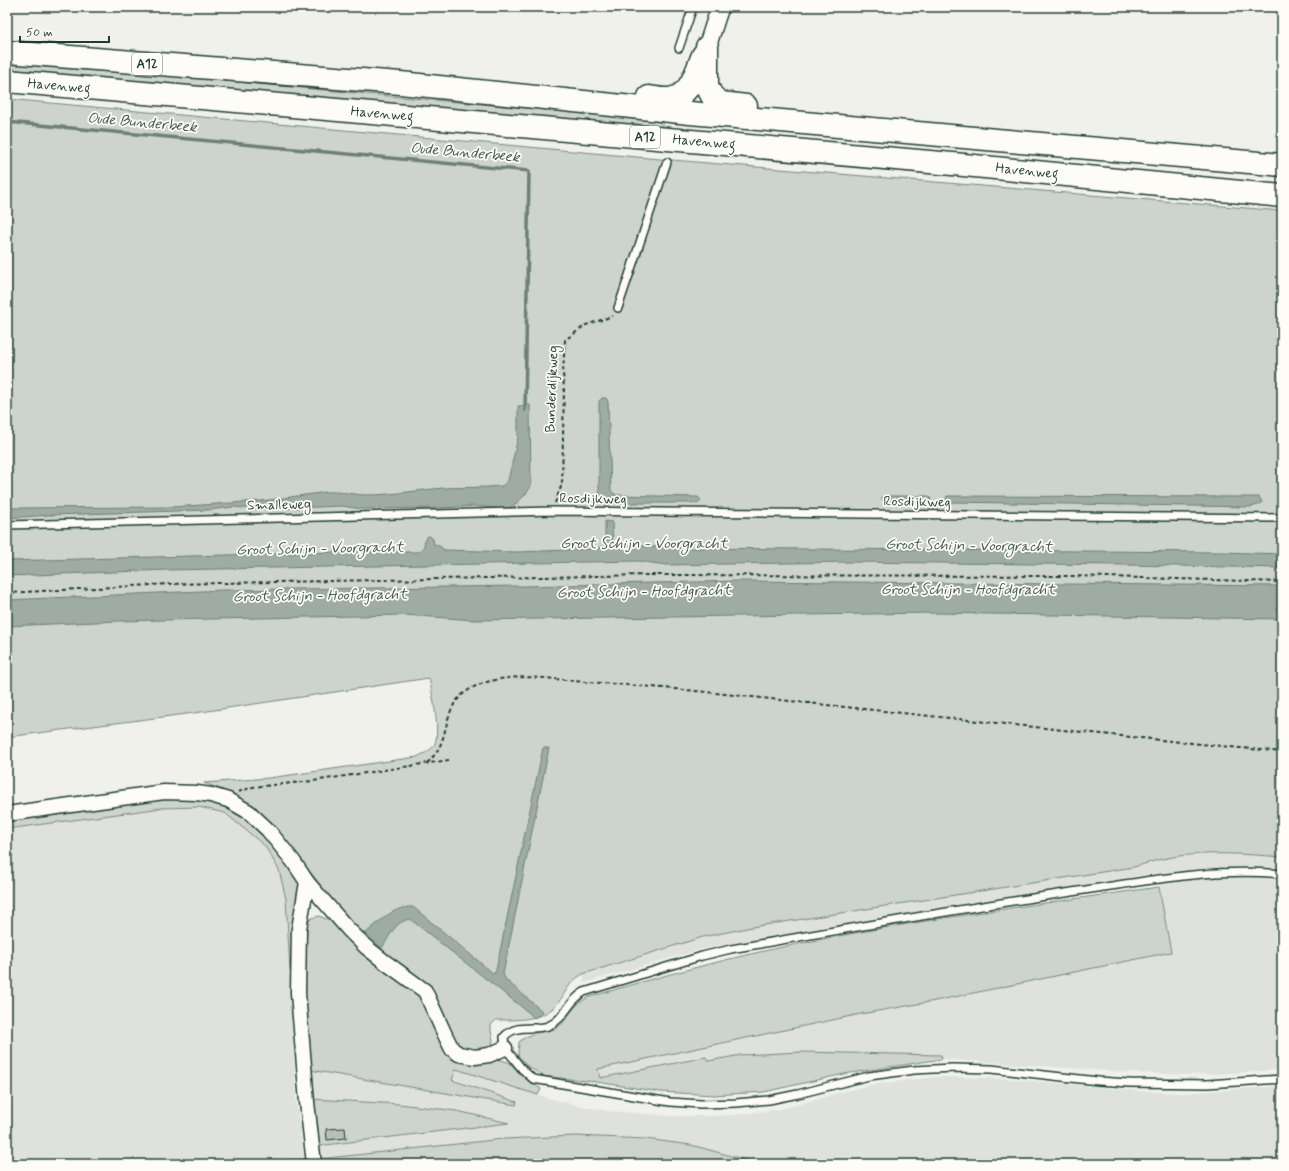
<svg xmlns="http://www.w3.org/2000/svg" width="1289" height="1171" font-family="Mynerve,sans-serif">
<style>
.built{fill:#dfe2dc}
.green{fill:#cdd3cd;stroke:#768880}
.water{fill:#9faca4;stroke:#6c8077}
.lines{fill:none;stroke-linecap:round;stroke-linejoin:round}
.stream{stroke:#6c8077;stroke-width:3.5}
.building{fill:#b6bfb8;stroke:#1f3d34}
.service-casing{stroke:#1f3d34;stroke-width:10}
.minor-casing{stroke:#1f3d34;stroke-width:17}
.tertiary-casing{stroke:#1f3d34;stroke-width:20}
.motorway-casing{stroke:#1f3d34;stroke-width:25}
.path{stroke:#1f3d34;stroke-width:2;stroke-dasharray:4 3;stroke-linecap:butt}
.service{stroke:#fdfcf7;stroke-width:7}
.minor{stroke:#fdfcf7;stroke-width:14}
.tertiary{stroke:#fdfcf7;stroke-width:17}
.motorway{stroke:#fdfcf7;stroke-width:22}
.labels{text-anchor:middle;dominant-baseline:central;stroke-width:3.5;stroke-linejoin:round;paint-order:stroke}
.shield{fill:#fdfcf7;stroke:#62766e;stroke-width:1}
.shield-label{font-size:13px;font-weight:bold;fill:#1f3d34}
.street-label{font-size:14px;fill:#1f3d34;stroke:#fdfcf7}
.water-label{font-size:15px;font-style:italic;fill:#455e56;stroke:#fdfcf7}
</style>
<rect width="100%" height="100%" fill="#f0f1eb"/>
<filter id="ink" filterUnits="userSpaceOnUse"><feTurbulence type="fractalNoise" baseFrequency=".025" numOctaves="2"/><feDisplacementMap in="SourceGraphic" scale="8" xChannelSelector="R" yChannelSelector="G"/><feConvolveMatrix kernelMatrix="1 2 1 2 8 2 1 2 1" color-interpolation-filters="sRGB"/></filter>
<g filter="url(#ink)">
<g class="built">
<polygon points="199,807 225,813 265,846 279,870 286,899 296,1097 304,1159 242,1164 7,1164 7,829 162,808"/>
<polygon points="1211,854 1252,855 1282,857 1282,1069 1239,1073 1189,1075 1137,1073 942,1059 941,1055 801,1052 741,1055 707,1061 706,1057 600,1078 598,1069 861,1014 935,1001 1171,951 1157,873 703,949 584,983 583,974 703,937 752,927 1155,861 1168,858"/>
<polygon points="456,1068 537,1095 576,1105 609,1111 673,1116 706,1116 734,1115 781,1109 841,1092 866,1086 891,1082 935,1077 962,1077 1012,1079 1142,1091 1182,1093 1282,1086 1282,1164 761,1164 691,1145 646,1139 576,1136 503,1139 318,1159 317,1146 507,1123 457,1111 399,1104 312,1099 310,1070 516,1105 517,1102 452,1079"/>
</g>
<g class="green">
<polygon points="7,61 411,98 665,120 660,128 7,72"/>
<path d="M7 99 648 158 1282 211V857C1244 854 1205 851 1167 858 1156 860 1145 864 1134 867L752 927 703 937 583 974C566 984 568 991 557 1004 543 1021 516 1020 496 1020L491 1025V1031L493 1040 489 1059 501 1060 508 1062 518 1071 541 1089 538 1095 456 1069 452 1080 517 1102 516 1105 310 1070 305 986 307 925 311 918 319 916 331 921 342 912 287 843 242 800 223 790 204 783 269 778 417 757C422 754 429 752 433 747 442 736 432 692 429 678L194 713 7 737Z"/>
<polygon points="182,798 203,800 223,806 240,815 256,826 300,878 294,937 295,970 290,971 286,899 279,870 265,846 225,813 199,807 162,808 7,829 7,819 157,799"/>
<path d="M1159 887 1171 952 935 1001 861 1014 598 1069 600 1078 706 1057 708 1061 741 1055 801 1052 941 1055 942 1059 844 1074 764 1092 714 1095 660 1092 597 1082 543 1076 526 1065 518 1055 519 1042 524 1038 535 1033 555 1029 563 1023 571 1012 579 1003 589 997C658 977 727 958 797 944 917 920 1038 904 1159 887Z"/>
<polygon points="312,1099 399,1104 457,1111 509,1123 317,1146"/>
<polygon points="576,1136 646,1139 691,1145 761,1164 321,1164 318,1159 503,1139"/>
<polygon points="307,1159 309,1164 238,1164"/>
</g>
<g class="water">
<polygon points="602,398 606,398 608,402 611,491 616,495 698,497 701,500 700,502 697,503 602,503 599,498 599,401"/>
<path d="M530 405 531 485C529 493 514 507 506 509L474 506 439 508 361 509 342 506 270 509H252L234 507 209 510 50 515 7 518V508L172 507 261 501 327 492C341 491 354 495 367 495 393 495 418 490 444 488 463 487 483 488 502 486L508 481 518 437V406Z"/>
<polygon points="884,496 929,496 931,498 930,501 884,501 882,499 882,497"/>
<polygon points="947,496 1251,497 1259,497 1262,502 1258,505 1251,507 950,502 946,500"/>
<polygon points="605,521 612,522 613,544 672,548 1221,552 1282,554 1282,568 1124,565 850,562 666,565 639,561 167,570 7,576 7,561 339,552 419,552 424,546 425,539 428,536 430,536 433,539 434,544 441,547 444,550 517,552 595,549 605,546"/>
<polygon points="739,581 1282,586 1282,619 934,613 475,620 404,615 118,621 7,626 7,600 223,590 522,586"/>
<path d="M543 748H549L503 974 506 980 542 1011 540 1015 534 1018 528 1012 410 919C395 921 390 936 382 948L365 934C379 922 393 906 413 907L494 974 496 970Z"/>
</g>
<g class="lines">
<polyline class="stream" points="7,122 529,171 525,410"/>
</g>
<polygon class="building" points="345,1128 346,1138 327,1140 326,1129"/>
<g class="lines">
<g class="service-casing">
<g id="service">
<polyline points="679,48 693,7"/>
<polyline points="618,308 667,162"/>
<polyline points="7,525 552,511 1282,518"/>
<path d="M1282 874C1212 867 1141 882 1072 892 958 909 845 929 731 949L702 956 584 992C568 1001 564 1020 548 1026 533 1031 516 1023 504 1037L505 1048 522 1069 533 1079 670 1102 701 1104 736 1103 769 1100 798 1094 869 1076 914 1070 953 1068 991 1069 1098 1081 1129 1083 1207 1084 1282 1079"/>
</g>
</g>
<g class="minor-casing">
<g id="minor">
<polyline points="7,814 164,792 197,793 211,795 228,800 249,812 268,830 293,861 307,882 348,929 366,947 385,962 425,991 446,1037 452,1049 459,1054 475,1057 489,1055 505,1048"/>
<polyline points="307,882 299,929 298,993 307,1102 314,1164"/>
</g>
</g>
<g class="tertiary-casing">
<polyline id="tertiary" points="707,47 720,7"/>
</g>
<g class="motorway-casing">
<g id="motorway">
<polyline points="707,47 707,86 712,96 721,103 746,106"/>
<polyline points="7,52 400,83 690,113 1282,165"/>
<polyline points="7,81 964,165 1282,196"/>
<path d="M649 97C655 98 661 99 668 99 690 98 696 72 703 55"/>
</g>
</g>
<g class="path">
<polyline points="555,503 562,484 564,388 563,372 565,340 586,325 613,316"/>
<polyline points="7,593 169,584 649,575 1073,576 1282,582"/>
<path d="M427 763C457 737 434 702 481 684 513 672 551 679 585 682 632 685 678 689 725 694 911 714 1096 734 1282 752"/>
<polyline points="238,792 253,787 313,781 449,760"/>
</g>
<use href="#service" class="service"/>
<use href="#minor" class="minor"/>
<use href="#tertiary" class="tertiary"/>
<use href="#motorway" class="motorway"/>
</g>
</g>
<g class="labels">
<g class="shield">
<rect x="132" y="53" width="30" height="22" rx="3"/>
<rect x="630" y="126" width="30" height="22" rx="3"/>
</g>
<g class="shield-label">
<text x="147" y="64">A12</text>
<text x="645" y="137">A12</text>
</g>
<g class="street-label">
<text transform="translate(59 86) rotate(5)">Havenweg</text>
<text transform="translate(382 114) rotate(5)">Havenweg</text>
<text transform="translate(704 142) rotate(5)">Havenweg</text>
<text transform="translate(1027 171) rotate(6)">Havenweg</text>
<text transform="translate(552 389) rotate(-88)">Bunderdijkweg</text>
<text transform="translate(593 499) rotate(1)">Rosdijkweg</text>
<text transform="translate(917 502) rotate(1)">Rosdijkweg</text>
<text transform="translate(279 505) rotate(-1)">Smalleweg</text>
</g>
<g class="water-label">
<text transform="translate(142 123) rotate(5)">Oude Bunderbeek</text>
<text transform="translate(465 153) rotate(5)">Oude Bunderbeek</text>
<text x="644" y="544">Groot Schijn - Voorgracht</text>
<text transform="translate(969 546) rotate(1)">Groot Schijn - Voorgracht</text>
<text transform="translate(320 549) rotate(-1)">Groot Schijn - Voorgracht</text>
<text x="968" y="590">Groot Schijn - Hoofdgracht</text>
<text transform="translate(644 592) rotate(-1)">Groot Schijn - Hoofdgracht</text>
<text transform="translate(320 596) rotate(-1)">Groot Schijn - Hoofdgracht</text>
</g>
</g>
<rect width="1289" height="1171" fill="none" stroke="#fdfcf7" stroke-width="24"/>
<rect x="12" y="12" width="1265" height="1147" fill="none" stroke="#1f3d34" stroke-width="1.5" filter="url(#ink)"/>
<path d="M20 36v6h89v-6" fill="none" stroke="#1f3d34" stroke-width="2"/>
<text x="26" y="36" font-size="12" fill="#1f3d34" stroke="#fdfcf7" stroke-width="3" paint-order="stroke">50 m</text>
</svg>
